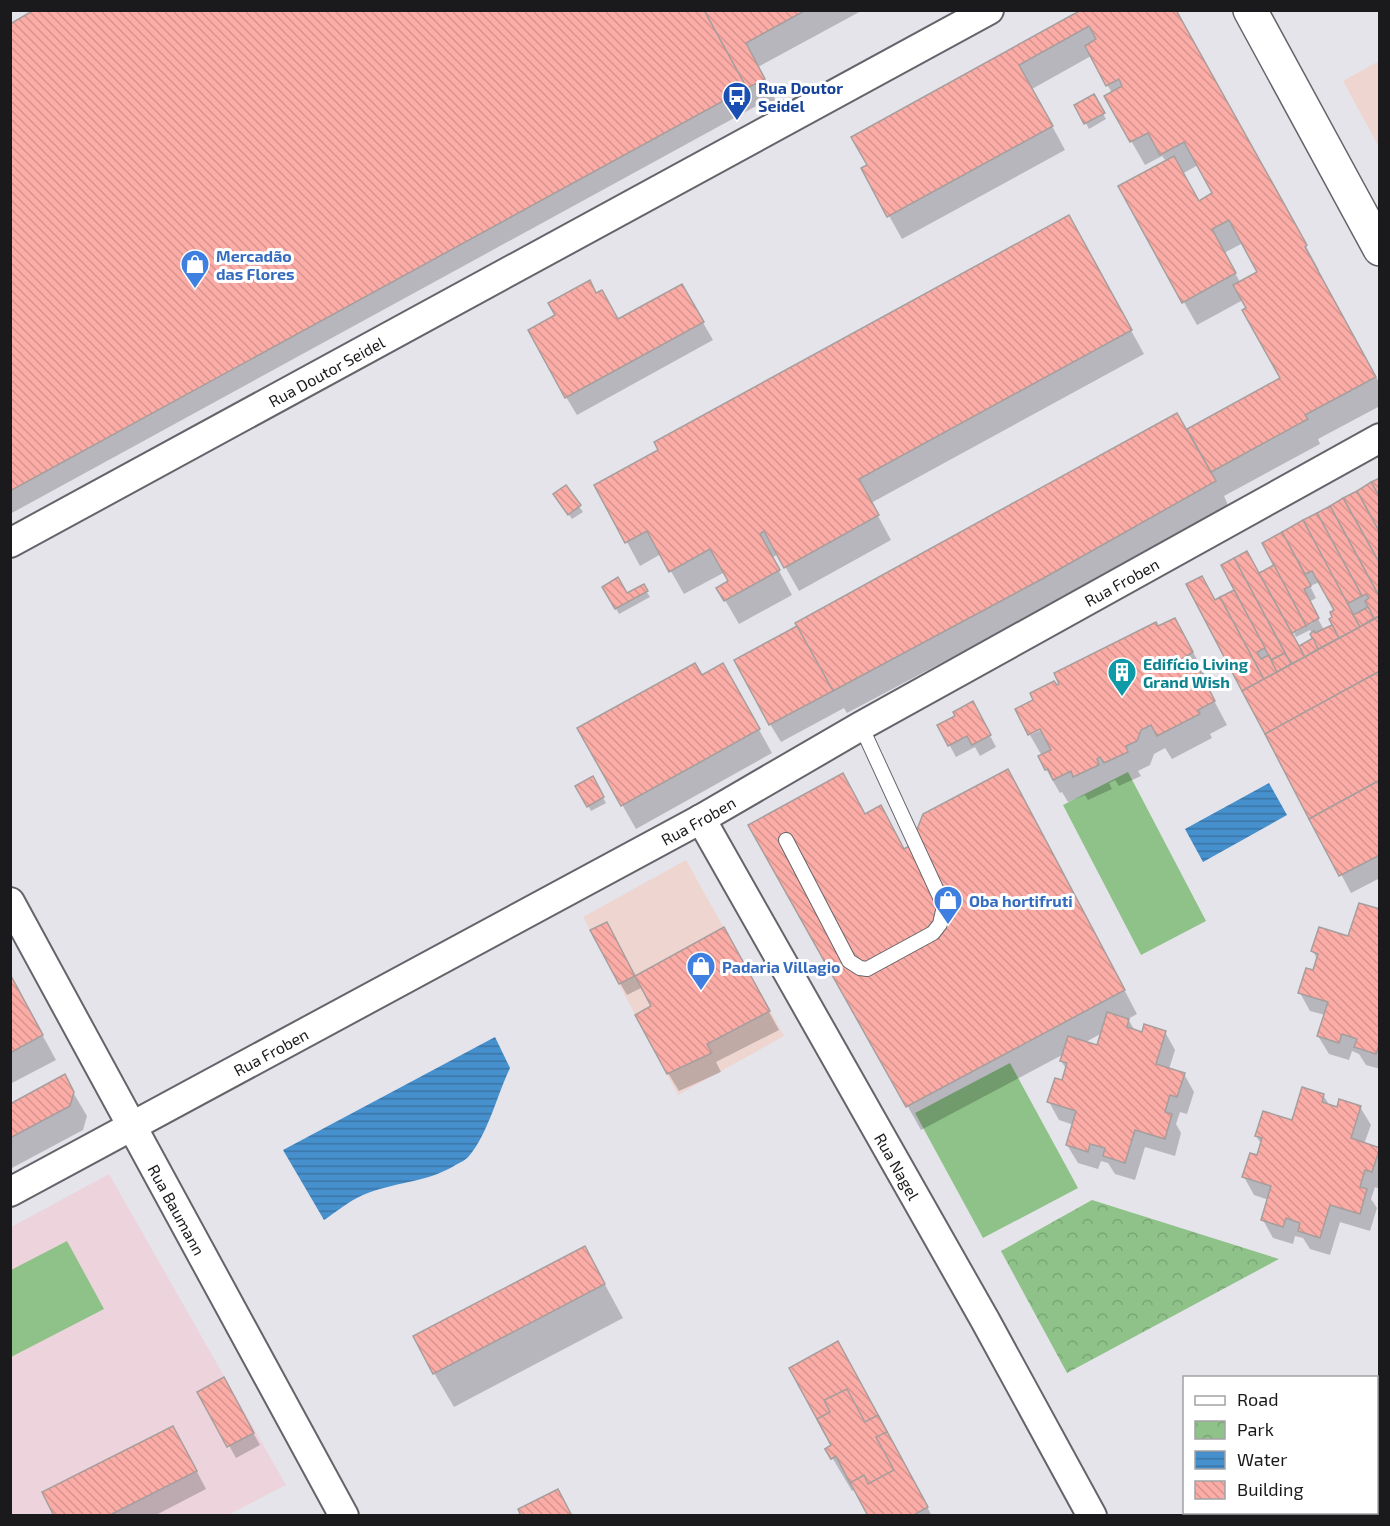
<svg xmlns="http://www.w3.org/2000/svg" width="1390" height="1526" font-family="'Exo 2',sans-serif">
<style>
.commercial{fill:#efd5d0}
.education{fill:#edd4dc}
.park{fill:url(#park-crowns)}
.pitch{fill:#8ec288}
.water{fill:url(#water-rules)}
.shadow{fill:#0003;fill-rule:evenodd}
.building{fill:url(#building-back-hatch);stroke:#a69e9d;stroke-width:1.5}
.lines{fill:none;stroke-linecap:round;stroke-linejoin:round}
.lane-casing{stroke:#65646a;stroke-width:16}
.street-casing{stroke:#65646a;stroke-width:32}
.secondary-casing{stroke:#65646a;stroke-width:36}
.lane{stroke:#fff;stroke-width:14}
.street{stroke:#fff;stroke-width:28}
.secondary{stroke:#fff;stroke-width:33}
.labels{text-anchor:middle;dominant-baseline:central;stroke-width:6;stroke-linejoin:round;paint-order:stroke}
.transit-label{font-size:16px;font-weight:bold;fill:#164399;stroke:#fff;text-anchor:start}
.shop-label{font-size:16px;font-weight:bold;fill:#366cbe;stroke:#fff;text-anchor:start}
.street-label{font-size:16px;fill:#1a1a1d;stroke:#fff}
.culture-label{font-size:16px;font-weight:bold;fill:#0d838f;stroke:#fff;text-anchor:start}
</style>
<defs>
<pattern id="park-crowns" width="20" height="18" patternUnits="userSpaceOnUse" patternTransform="scale(1.5)"><rect width="20" height="18" fill="#8ec288"/><path d="M2 6a3 3 0 1 1 6 0M12 15a3 3 0 1 1 6 0" fill="none" stroke="#7aa675"/></pattern>
<pattern id="water-rules" width="6" height="5" patternUnits="userSpaceOnUse" patternTransform="scale(1.5)"><rect width="6" height="5" fill="#4690cd"/><path d="M0 2.5h6" fill="none" stroke="#3a75a6"/></pattern>
<pattern id="building-back-hatch" width="6" height="6" patternUnits="userSpaceOnUse" patternTransform="scale(1.5)"><rect width="6" height="6" fill="#fbaca6"/><path d="M-1 5l2 2M0 0l6 6M5-1l2 2" fill="none" stroke="#d7938e"/></pattern>
</defs>
<rect width="100%" height="100%" fill="#e5e4eb"/>
<g class="commercial">
<polygon points="1379,61 1379,147 1343,81"/>
<polygon points="686,860 784,1036 678,1095 583,917"/>
</g>
<polygon class="education" points="109,1174 286,1485 228,1515 11,1516 11,1227"/>
<polygon class="park" points="1092,1200 1279,1259 1067,1373 1001,1251"/>
<g class="pitch">
<polygon points="1128,772 1206,921 1141,955 1063,805"/>
<polygon points="1010,1063 1078,1188 983,1238 915,1113"/>
<polygon points="67,1241 104,1309 11,1357 11,1270"/>
</g>
<g class="water">
<polygon points="1269,783 1287,815 1203,862 1185,829"/>
<path d="M495 1037 510 1068C497 1095 488 1134 469 1156 466 1160 459 1163 454 1166 425 1183 393 1182 363 1195 349 1201 336 1212 324 1220L283 1150Z"/>
</g>
<g class="shadow">
<polygon points="38,10 863,10 758,67 777,103 762,111 758,105 10,514 10,25"/>
<path d="M1084 10H1176L1319 270 1317 271 1380 384V406L1318 439 1320 444 1224 496 1228 505 1056 602 847 713 844 708 781 742 770 724 1186 431 1282 379 1243 300 1197 325 1184 302 1166 161 1162 156 1145 165 1106 97 1112 93 1091 56 1032 89 1065 150 902 239 863 169ZM1198 165 1214 194 1199 203 1182 174ZM1243 243 1259 273 1240 282 1224 253Z"/>
<polygon points="1093,96 1106,119 1089,129 1076,105"/>
<polygon points="1082,241 1144,354 871,503 891,540 799,591 778,554 772,558 792,595 739,624 718,588 730,582 725,572 684,594 661,554 640,566 627,542"/>
<polygon points="682,286 713,340 577,415 566,397 596,295 618,321"/>
<path d="M1380 480V878L1351 893 1188 585 1215 602 1236 590 1223 566 1246 553 1259 575 1282 584 1264 543ZM1320 582 1336 611 1340 636 1338 638 1324 630 1309 602 1316 598 1310 586ZM1312 621 1313 623 1294 633 1296 637 1310 630 1315 639 1299 647 1290 632Z"/>
<polygon points="566,487 583,512 572,519 559,500"/>
<polygon points="643,586 650,597 619,614 604,587 626,595"/>
<polygon points="1158,628 1188,643 1206,676 1202,678 1227,725 1210,734 1212,738 1172,759 1165,748 1154,754 1150,765 1138,771 1141,776 1119,786 1115,780 1109,783 1112,789 1088,800 1085,795 1068,802 1062,792 1060,793 1046,769 1042,756 1030,735 1048,727 1056,687"/>
<polygon points="723,665 772,753 636,829 579,729 702,677"/>
<polygon points="979,715 996,747 980,756 975,747 956,757 939,726"/>
<polygon points="592,778 606,803 591,811 577,786"/>
<path d="M1021 794 1137 1014 1128 1019 1135 1031 1143 1034 1165 1032 1175 1050 1169 1069 1184 1074 1194 1092 1187 1114 1180 1112 1176 1124 1181 1133 1175 1156 1145 1147 1135 1180 1115 1174 1108 1163 1101 1161 1098 1169 1078 1163 1067 1145 1074 1125 1059 1120 1049 1102 1063 1082 1067 1070 1061 1061 1064 1054 921 1130 750 825 865 815 881 807 905 850ZM1102 1033 1098 1047 1084 1043Z"/>
<polygon points="1380,911 1380,1069 1366,1065 1359,1054 1352,1051 1349,1060 1329,1054 1318,1036 1325,1015 1310,1011 1300,993 1314,972 1318,961 1313,951 1349,938"/>
<polygon points="723,929 779,1030 716,1062 721,1072 679,1091 668,1073 653,1007 643,987 627,995 620,983 614,935 635,977"/>
<polygon points="10,976 56,1060 10,1084"/>
<polygon points="64,1077 87,1116 83,1130 10,1169 10,1106"/>
<polygon points="1323,1095 1330,1106 1338,1109 1360,1107 1371,1125 1364,1144 1380,1150 1380,1189 1375,1187 1371,1199 1377,1208 1370,1231 1340,1222 1330,1255 1310,1249 1303,1238 1295,1236 1293,1244 1273,1238 1263,1220 1269,1200 1254,1195 1244,1177 1258,1157 1262,1145 1256,1136 1293,1122"/>
<polygon points="585,1248 623,1318 454,1407 434,1373"/>
<polygon points="856,1377 932,1516 870,1516 855,1489 852,1491 827,1449 833,1446"/>
<polygon points="230,1391 260,1445 236,1458 199,1392"/>
<polygon points="183,1445 206,1489 154,1516 55,1516"/>
<polygon points="1251,1512 1376,1512 1380,1516 1253,1516"/>
</g>
<g class="building">
<polygon points="34,10 704,10 747,88 10,491 10,24"/>
<polygon points="704,10 806,10 746,43 765,79 747,88"/>
<polygon points="1081,10 1176,10 1307,245 1305,247 1376,377 1305,415 1308,419 1211,472 1187,429 1280,378 1242,310 1246,308 1233,285 1257,272 1229,220 1212,229 1236,273 1182,303 1118,186 1174,156 1199,201 1212,193 1184,142 1160,155 1148,133 1130,142 1104,96 1122,86 1119,79 1106,86 1085,46 1096,39 1089,26 1019,65 1053,126 887,217 861,168 867,165 851,137"/>
<polygon points="1094,94 1105,113 1084,124 1074,105"/>
<polygon points="1069,215 1132,330 859,479 879,515 784,568 764,531 760,534 780,570 724,601 716,588 728,581 710,549 669,572 647,531 625,543 594,485 658,450 654,442"/>
<polygon points="590,280 596,293 602,290 618,319 682,284 704,322 565,398 528,330 555,315 548,303"/>
<polygon points="1177,413 1216,481 1042,579 833,691 795,623"/>
<polygon points="1380,478 1380,498 1371,482"/>
<polygon points="1371,482 1380,498 1380,533 1357,491"/>
<polygon points="566,485 581,505 568,515 553,494"/>
<polygon points="1357,491 1380,533 1380,564 1343,498"/>
<polygon points="1343,498 1380,564 1380,598 1330,506"/>
<polygon points="1330,506 1380,598 1380,616 1374,618 1365,601 1369,598 1366,594 1362,596 1317,513"/>
<polygon points="1317,513 1362,596 1347,604 1303,520"/>
<polygon points="1303,520 1360,627 1339,638 1329,619 1332,617 1330,612 1334,610 1312,571 1305,574 1282,532"/>
<polygon points="1282,532 1311,586 1304,589 1319,618 1306,626 1262,543"/>
<polygon points="1247,551 1305,657 1291,664 1234,558"/>
<polygon points="1234,558 1285,653 1271,660 1221,565"/>
<polygon points="1274,565 1306,626 1292,633 1259,573"/>
<polygon points="1202,576 1215,600 1220,597 1264,679 1242,691 1186,584"/>
<polygon points="618,577 627,593 644,584 648,591 615,609 602,587"/>
<polygon points="1234,590 1265,648 1257,652 1261,659 1269,655 1277,672 1264,679 1220,597"/>
<polygon points="1368,607 1374,618 1360,627 1353,615"/>
<polygon points="1380,616 1380,671 1265,734 1242,691"/>
<polygon points="1175,618 1193,652 1183,658 1190,672 1198,668 1215,701 1198,710 1200,714 1157,736 1151,725 1141,730 1137,741 1126,746 1128,752 1104,763 1100,757 1097,759 1099,765 1073,777 1071,771 1053,780 1048,769 1045,770 1038,756 1051,750 1040,729 1028,735 1015,709 1033,700 1030,693 1054,681 1057,685 1059,684 1054,673 1156,622 1158,626"/>
<polygon points="1332,625 1339,638 1318,649 1310,634 1314,631 1315,633"/>
<polygon points="797,626 833,691 769,725 734,660"/>
<polygon points="1313,638 1318,649 1305,657 1299,646"/>
<polygon points="1285,653 1291,664 1277,672 1271,660"/>
<polygon points="695,663 702,675 723,663 760,729 621,806 577,728"/>
<polygon points="1380,671 1380,780 1309,819 1265,734"/>
<polygon points="973,701 991,735 972,745 967,736 948,746 937,725 955,716 953,712"/>
<polygon points="1008,769 1125,990 906,1107 748,825 843,773 865,814 881,805 904,849 911,845 923,814"/>
<polygon points="593,776 604,797 587,807 575,786"/>
<polygon points="1380,780 1380,855 1339,876 1309,819"/>
<polygon points="1359,903 1380,909 1378,918 1380,919 1380,1042 1376,1054 1354,1047 1357,1039 1342,1034 1339,1043 1317,1036 1328,1002 1298,993 1306,968 1313,970 1318,954 1311,951 1319,927 1348,936"/>
<polygon points="607,922 635,976 619,984 590,930"/>
<polygon points="724,927 770,1011 707,1044 712,1053 667,1074 635,1015 651,1006 635,976"/>
<polygon points="10,974 43,1035 10,1053"/>
<polygon points="1107,1012 1129,1019 1127,1027 1142,1032 1144,1024 1166,1031 1156,1064 1185,1073 1177,1097 1170,1095 1165,1112 1172,1114 1165,1139 1135,1130 1125,1163 1103,1156 1105,1148 1090,1144 1088,1152 1066,1145 1076,1111 1047,1102 1055,1078 1062,1080 1067,1063 1060,1061 1068,1036 1097,1045"/>
<polygon points="65,1074 74,1092 70,1106 10,1138 10,1104"/>
<polygon points="1302,1087 1324,1094 1322,1102 1337,1107 1339,1099 1361,1106 1351,1138 1380,1148 1372,1172 1365,1170 1360,1187 1367,1189 1360,1214 1330,1205 1320,1238 1298,1231 1300,1223 1286,1218 1283,1227 1261,1220 1271,1186 1242,1177 1250,1153 1257,1155 1262,1138 1255,1136 1263,1111 1292,1120"/>
<polygon points="585,1246 605,1284 433,1374 413,1336"/>
<polygon points="838,1341 928,1507 912,1516 868,1516 836,1456 831,1459 825,1449 831,1445 789,1368"/>
<polygon points="224,1377 254,1433 227,1447 197,1392"/>
<polygon points="847,1389 865,1422 878,1415 887,1432 876,1437 894,1470 868,1484 864,1475 850,1483 836,1456 831,1459 825,1449 831,1445 817,1419 830,1412 824,1400"/>
<polygon points="173,1426 197,1471 108,1516 54,1516 42,1492"/>
<polygon points="558,1489 572,1516 521,1516 518,1509"/>
<polygon points="1376,1495 1380,1500 1380,1516 1346,1516 1344,1512 1376,1512"/>
<polygon points="1249,1512 1296,1512 1293,1514 1294,1516 1251,1516"/>
</g>
<g class="lines">
<g class="lane-casing">
<polyline id="lane" points="786,840 849,961 860,968 867,969 933,933 940,924 944,906 861,726"/>
</g>
<g class="street-casing">
<g id="street">
<path id="s1" d="M10 543 989 10"/>
<path id="s2" d="M701 819 985 1320 1092 1516"/>
<path id="s3" d="M10 902 344 1516"/>
<path id="s4" d="M10 1192 701 819 861 726 1380 438"/>
</g>
</g>
<g class="secondary-casing">
<polyline id="secondary" points="1250,10 1380,249"/>
</g>
<use href="#lane" class="lane"/>
<use href="#street" class="street"/>
<use href="#secondary" class="secondary"/>
</g>
<defs>
<g id="bus-pin" transform="scale(1.5)"><path d="M0 17L-7.5 6A9.5 9.5 0 1 1 7.5 6Z" fill="#1a4fb4" stroke="#fff"/><path d="M-5-6H5V4H4V6H2V4H-2V6H-4V4H-5ZM-3.5-4V0h7V-4ZM-3.5 1.2v1.5H-2V1.2ZM2 1.2v1.5H3.5V1.2Z" fill="#fff"/></g>
<g id="shop-pin" transform="scale(1.5)"><path d="M0 17L-7.5 6A9.5 9.5 0 1 1 7.5 6Z" fill="#3f7fe0" stroke="#fff"/><path d="M-5-2.5h2.3a2.7 3.5 0 0 1 5.4 0H5L5.5 6h-11ZM-1.5-2.5h3a1.5 2.3 0 0 0-3 0Z" fill="#fff"/></g>
<g id="building-pin" transform="scale(1.5)"><path d="M0 17L-7.5 6A9.5 9.5 0 1 1 7.5 6Z" fill="#0f9aa8" stroke="#fff"/><path d="M-4-6H4V6H1V3H-1V6H-4ZM-2.5-4.3h1.7v1.8h-1.7ZM.8-4.3h1.7v1.8H.8ZM-2.5-1h1.7V.8h-1.7ZM.8-1h1.7V.8H.8Z" fill="#fff"/></g>
</defs>
<g fill-rule="evenodd">
<use href="#bus-pin" x="737" y="96"/>
<use href="#shop-pin" x="195" y="264"/>
<use href="#building-pin" x="1122" y="672"/>
<use href="#shop-pin" x="948" y="900"/>
<use href="#shop-pin" x="701" y="966"/>
</g>
<g class="labels">
<g class="transit-label">
<text x="758" y="87">Rua Doutor<tspan x="758" dy="18">Seidel</tspan></text>
</g>
<g class="shop-label">
<text x="216" y="255">Mercadão<tspan x="216" dy="18">das Flores</tspan></text>
<text x="969" y="900">Oba hortifruti</text>
<text x="722" y="966">Padaria Villagio</text>
</g>
<g class="street-label">
<text stroke="none"><textPath href="#s1" startOffset="360">Rua Doutor Seidel</textPath></text>
<text stroke="none"><textPath href="#s4" startOffset="1268">Rua Froben</textPath></text>
<text stroke="none"><textPath href="#s4" startOffset="782">Rua Froben</textPath></text>
<text stroke="none"><textPath href="#s4" startOffset="296">Rua Froben</textPath></text>
<text stroke="none"><textPath href="#s2" startOffset="399">Rua Nagel</textPath></text>
<text stroke="none"><textPath href="#s3" startOffset="350">Rua Baumann</textPath></text>
</g>
<g class="culture-label">
<text x="1143" y="663">Edifício Living<tspan x="1143" dy="18">Grand Wish</tspan></text>
</g>
</g>
<rect width="1390" height="1526" fill="none" stroke="#1a1a1d" stroke-width="24"/>
<rect x="1183" y="1376" width="195" height="138" fill="#ffffff" stroke="#a3a3a5" stroke-width="1.5"/>
<rect x="1195" y="1396" width="30" height="9" fill="#ffffff" stroke="#a3a3a5" stroke-width="1.5"/>
<text x="1237" y="1406" font-size="18" fill="#1a1a1d">Road</text>
<rect x="1195" y="1421" width="30" height="18" fill="url(#park-crowns)" stroke="#a3a3a5" stroke-width="1.5"/>
<text x="1237" y="1436" font-size="18" fill="#1a1a1d">Park</text>
<rect x="1195" y="1451" width="30" height="18" fill="url(#water-rules)" stroke="#a3a3a5" stroke-width="1.5"/>
<text x="1237" y="1466" font-size="18" fill="#1a1a1d">Water</text>
<rect x="1195" y="1481" width="30" height="18" fill="url(#building-back-hatch)" stroke="#a3a3a5" stroke-width="1.5"/>
<text x="1237" y="1496" font-size="18" fill="#1a1a1d">Building</text>
</svg>
